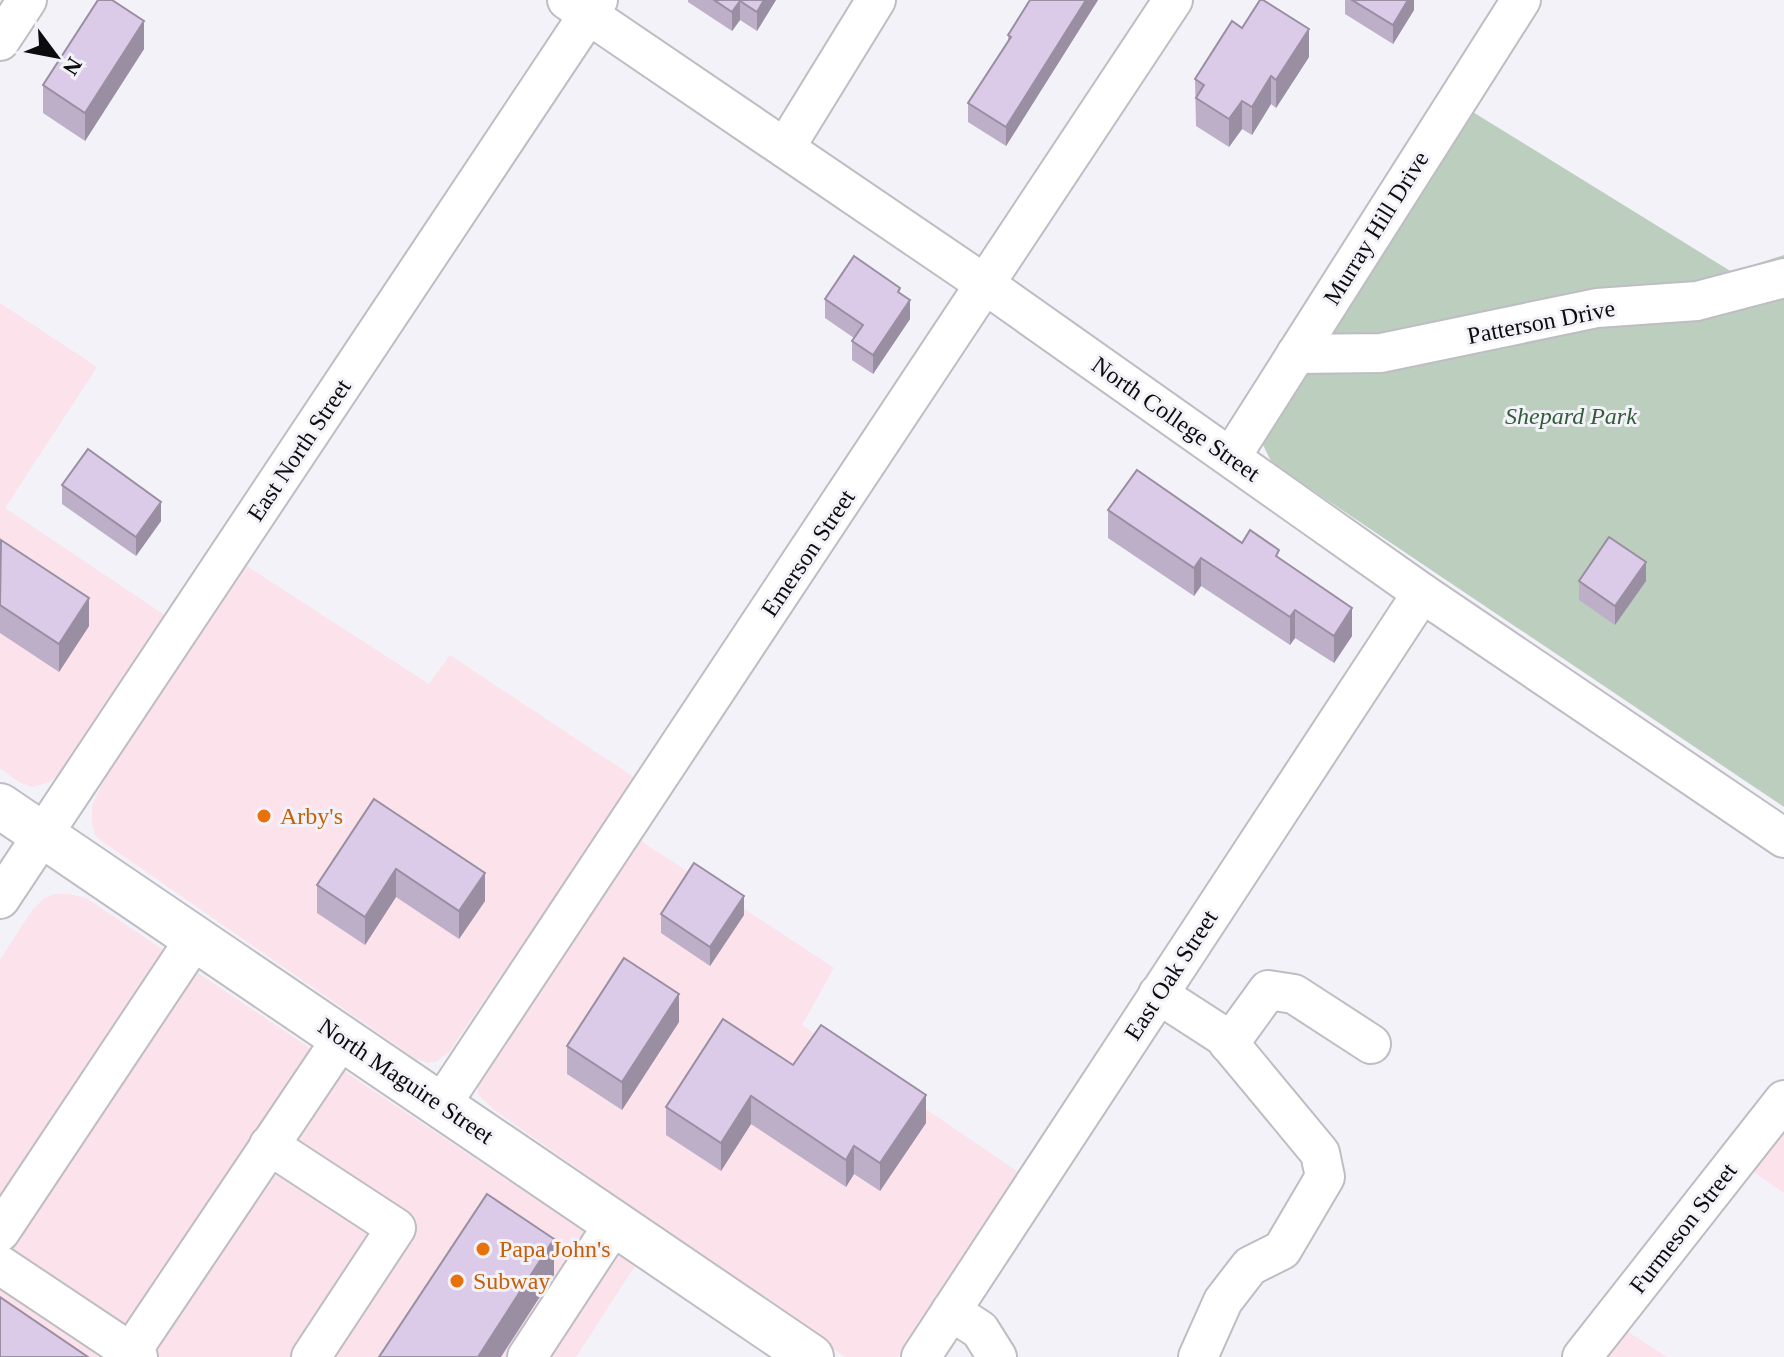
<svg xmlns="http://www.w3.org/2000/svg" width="1784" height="1357" font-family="Georgia,serif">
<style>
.commercial{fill:#fbe2eb}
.green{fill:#bccfbe}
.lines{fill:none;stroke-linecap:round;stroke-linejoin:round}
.minor-casing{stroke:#bdbdc3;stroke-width:42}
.major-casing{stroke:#bdbdc3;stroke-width:48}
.minor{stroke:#fff;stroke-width:38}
.major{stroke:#fff;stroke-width:44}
.wall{fill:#bdafc8}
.shaded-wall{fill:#9a8ea2}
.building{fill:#dccbe8;stroke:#9a8ea2;stroke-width:2}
.food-dot{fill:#e8710a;stroke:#f3f2f9;stroke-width:3}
.labels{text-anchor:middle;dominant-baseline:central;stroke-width:6;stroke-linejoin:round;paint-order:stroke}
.street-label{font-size:24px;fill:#0c0c0e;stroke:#f3f2f9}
.park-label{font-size:24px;font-style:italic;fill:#325c39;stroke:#f3f2f9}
.food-label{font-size:24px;fill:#c56008;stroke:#f3f2f9;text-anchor:start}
</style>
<rect width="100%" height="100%" fill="#f3f2f9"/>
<g class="commercial">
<polygon points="0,303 97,367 5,508 169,618 57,776 49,782 32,787 19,782 0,768"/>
<polygon points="242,563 429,684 450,655 635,778 449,1052 437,1061 428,1063 416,1059 96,837 92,824 92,806 104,780"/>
<polygon points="635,837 834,968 802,1025 1020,1173 898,1357 845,1357 493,1109 478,1094 478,1080"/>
<polygon points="55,894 69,894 86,898 635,1266 576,1357 0,1357 0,960 31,912 43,899"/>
<polygon points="1784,1124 1784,1193 1749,1169"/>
<polygon points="1620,1327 1667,1357 1596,1357"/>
</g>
<polygon class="green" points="1468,109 1732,272 1784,255 1784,807 1272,463 1263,445 1264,428"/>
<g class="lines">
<g class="minor-casing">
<g id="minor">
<polyline points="567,0 986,285 1422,593 1784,838"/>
<polyline points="0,41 27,0"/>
<polyline points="785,148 876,0"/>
<polyline points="1296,354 1381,353 1597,308 1697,301 1784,278"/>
<polyline points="1231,457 1521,0"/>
<polyline points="0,899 598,0"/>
<polyline points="1158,994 1223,1036 1320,1153 1325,1177 1282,1250 1250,1266 1223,1301 1198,1357"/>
<polyline points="1229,1044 1268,990 1294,994 1371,1044"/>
<polyline points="441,1105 1173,0"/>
<polyline points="269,1145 396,1228 311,1357"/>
<polyline points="0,1232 195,939"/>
<polyline points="0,1265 138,1357"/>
<polyline points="951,1311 980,1330 997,1357"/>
<polyline points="131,1352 342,1038"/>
<polyline points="527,1357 614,1224"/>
<polyline points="921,1357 1422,593"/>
<polyline points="1582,1357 1784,1100"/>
</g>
</g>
<g class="major-casing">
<polyline id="major" points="0,806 811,1357"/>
</g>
<use href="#minor" class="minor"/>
<use href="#major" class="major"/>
</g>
<g class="wall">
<polygon points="688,0 776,0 757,31 740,20 732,31 688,2"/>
<polygon points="1030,0 1098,0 1006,146 968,122 968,103 1008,42 1008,35"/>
<polygon points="1345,0 1414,0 1414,10 1393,44 1345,14"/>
<polygon points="1242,28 1309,57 1276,108 1271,104 1252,135 1242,129 1229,147 1196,126 1195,79"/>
<polygon points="144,49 85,141 43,113 43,85"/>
<polygon points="900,294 910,319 873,374 852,360 852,341 854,338 825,318 825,299"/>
<polygon points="62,485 161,521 136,556 62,504"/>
<polygon points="1108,510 1242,543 1279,558 1352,636 1334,663 1295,638 1290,645 1201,586 1194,596 1108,538"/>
<polygon points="0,541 89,626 59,672 0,633"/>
<polygon points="1579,581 1646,581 1615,625 1579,600"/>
<polygon points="374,799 485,901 459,939 396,897 365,945 317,913 317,885"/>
<polygon points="661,914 744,915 710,966 661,933"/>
<polygon points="679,1022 622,1110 567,1074 567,1046"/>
<polygon points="793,1065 926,1123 880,1191 854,1174 846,1187 751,1124 721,1171 666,1135 666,1107"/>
</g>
<g class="shaded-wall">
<polygon points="764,0 776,0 757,31 757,12"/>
<polygon points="1086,0 1098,0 1006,146 1006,127"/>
<polygon points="1408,0 1414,0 1414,10 1393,44 1393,25"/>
<polygon points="740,1 740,20 732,31 732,12"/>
<polygon points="144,21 144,49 85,141 85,113"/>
<polygon points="1309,29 1309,57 1276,108 1276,80"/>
<polygon points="1271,76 1271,104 1252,135 1252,107"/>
<polygon points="1242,101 1242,129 1229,147 1229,119"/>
<polygon points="910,300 910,319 873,374 873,355"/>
<polygon points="161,502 161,521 136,556 136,537"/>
<polygon points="1201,558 1201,586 1194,596 1194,568"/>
<polygon points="1646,562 1646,581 1615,625 1615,606"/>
<polygon points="89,598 89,626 59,672 59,644"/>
<polygon points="1352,608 1352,636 1334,663 1334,636"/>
<polygon points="1295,610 1295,638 1290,645 1290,617"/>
<polygon points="396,869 396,897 365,945 365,917"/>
<polygon points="485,873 485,901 459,939 459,911"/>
<polygon points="744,896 744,915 710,966 710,947"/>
<polygon points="679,994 679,1022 622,1110 622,1082"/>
<polygon points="926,1095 926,1123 880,1191 880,1163"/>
<polygon points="751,1096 751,1124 721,1171 721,1143"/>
<polygon points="854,1146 854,1174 846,1187 846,1160"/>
<polygon points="554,1239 554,1275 501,1357 478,1357"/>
</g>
<g class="building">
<polygon points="98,0 112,0 144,21 85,113 43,85"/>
<polygon points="714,0 764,0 757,12 740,1 732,12"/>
<polygon points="1030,0 1086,0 1006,127 968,103 1011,37 1008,35 1010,32"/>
<polygon points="1260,0 1263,0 1309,29 1276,80 1271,76 1252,107 1242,101 1229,119 1196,98 1204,85 1195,79 1232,21 1242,28"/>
<polygon points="1352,0 1408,0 1393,25"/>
<polygon points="854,256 900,288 898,292 910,300 873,355 852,341 863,325 825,299"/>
<polygon points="88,449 161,502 136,537 62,485"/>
<polygon points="1137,470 1242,543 1250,530 1279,550 1276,556 1352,608 1334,636 1295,610 1290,617 1201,558 1194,568 1108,510"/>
<polygon points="1609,537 1646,562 1615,606 1579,581"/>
<polygon points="1,540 89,598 59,644 0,605"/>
<polygon points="374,799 485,873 459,911 396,869 365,917 317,885"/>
<polygon points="694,863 744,896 710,947 661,914"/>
<polygon points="624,958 679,994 622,1082 567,1046"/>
<polygon points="723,1019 793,1065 821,1025 926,1095 880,1163 854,1146 846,1160 751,1096 721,1143 666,1107"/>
<polygon points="487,1194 554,1239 478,1357 379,1357"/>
<polygon points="0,1297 88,1357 0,1357"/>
</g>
<g class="food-dot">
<circle cx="264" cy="816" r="8"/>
<circle cx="483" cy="1249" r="8"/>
<circle cx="457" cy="1281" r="8"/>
</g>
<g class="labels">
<g class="street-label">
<text transform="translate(1376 228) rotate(-58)">Murray Hill Drive</text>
<text transform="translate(1541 322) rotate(-11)">Patterson Drive</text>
<text transform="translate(1176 419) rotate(35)">North College Street</text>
<text transform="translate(299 450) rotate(-56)">East North Street</text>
<text transform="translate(808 553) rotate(-56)">Emerson Street</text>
<text transform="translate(1171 975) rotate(-57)">East Oak Street</text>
<text transform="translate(406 1081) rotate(34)">North Maguire Street</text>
<text transform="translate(1683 1228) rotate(-52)">Furmeson Street</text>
</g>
<g class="park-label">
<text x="1571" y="416">Shepard Park</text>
</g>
<g class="food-label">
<text x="280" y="816">Arby's</text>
<text x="499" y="1249">Papa John's</text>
<text x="473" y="1281">Subway</text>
</g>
</g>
<g transform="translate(56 56) rotate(122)" stroke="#f3f2f9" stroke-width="6" paint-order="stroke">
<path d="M0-6L14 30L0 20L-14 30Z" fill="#0c0c0e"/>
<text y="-12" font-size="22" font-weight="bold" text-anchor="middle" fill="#0c0c0e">N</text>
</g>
</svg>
